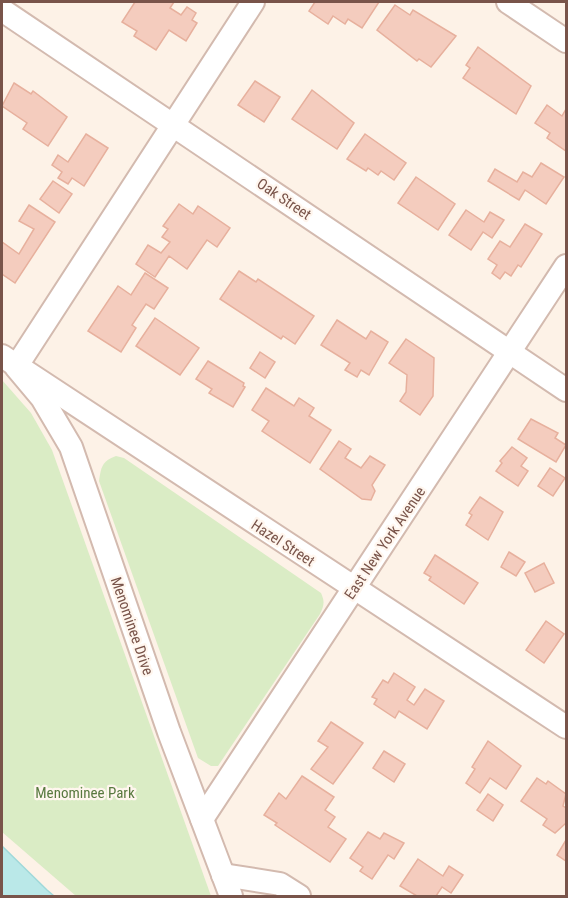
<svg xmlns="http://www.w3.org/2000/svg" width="568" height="898" font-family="'Roboto Condensed',sans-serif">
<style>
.green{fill:#daecc5}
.water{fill:#bae8e8;stroke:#a0d9da;stroke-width:1.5}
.building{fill:#f4ccbe;stroke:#e7b09d;stroke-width:1.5}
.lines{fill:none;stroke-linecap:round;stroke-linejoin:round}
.street-casing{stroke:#d3baaf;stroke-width:26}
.street{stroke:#fff;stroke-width:22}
.labels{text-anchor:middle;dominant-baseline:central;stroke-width:4.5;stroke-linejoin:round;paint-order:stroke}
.street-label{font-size:15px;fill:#79544a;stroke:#fff6ee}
.park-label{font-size:15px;fill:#58793f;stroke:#fff6ee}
</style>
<rect width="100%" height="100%" fill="#fdf2e7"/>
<g class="green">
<polygon points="2,380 31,413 52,450 211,896 76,896 2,832"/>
<path d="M116 456 124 458 321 593C325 602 324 605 320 614L218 766H211L198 758 99 481C101 467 102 461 116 456Z"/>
</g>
<polygon class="water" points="2,846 47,890 54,896 2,896"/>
<g class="building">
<polygon points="135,2 174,2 170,8 181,15 187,7 196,13 192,20 197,23 186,41 169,30 156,50 134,36 137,31 122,22"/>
<polygon points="315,2 379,2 362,28 348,19 345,24 333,16 328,24 309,11"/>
<polygon points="395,5 410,15 413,10 456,36 431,67 419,59 417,61 377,30"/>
<polygon points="478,47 531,86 516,114 463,78 470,68 466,65"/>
<polygon points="255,81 280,97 264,122 238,105"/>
<polygon points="14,83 31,94 33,91 67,117 48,146 23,129 27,123 2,106"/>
<polygon points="312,90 354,123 337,149 292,119"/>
<polygon points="547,105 562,116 566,109 566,151 547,138 550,133 535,123"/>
<polygon points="86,134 108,148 84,186 72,178 68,184 58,178 62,172 52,165 58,155 68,162"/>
<polygon points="365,134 406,163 394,180 381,171 378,175 368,168 366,171 347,159"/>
<polygon points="541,163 564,177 546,204 525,190 519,200 488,181 495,169 517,182 523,172 532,177"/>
<polygon points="416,177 455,204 438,230 398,203"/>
<polygon points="53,181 72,194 59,213 40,199"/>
<polygon points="179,204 193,214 198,206 230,228 217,247 207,240 187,269 169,256 155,277 136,264 148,245 161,253 170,242 162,237 168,229 163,226"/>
<polygon points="29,205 55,222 15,283 2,274 2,242 19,254 34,229 19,221"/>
<polygon points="466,210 484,222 490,212 504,220 492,238 483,232 471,250 449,235"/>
<polygon points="525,224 542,234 521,267 518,265 511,276 505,272 500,279 492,273 497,265 488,259 500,241 510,247"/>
<polygon points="239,271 256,282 258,279 314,316 295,344 283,336 281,339 220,299"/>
<polygon points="145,273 168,288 154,309 146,304 132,325 136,328 121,352 88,331 118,286 131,295"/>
<polygon points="155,318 199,348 180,375 136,346"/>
<polygon points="337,320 366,339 371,331 388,342 369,375 361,370 357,377 345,370 350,363 321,345"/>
<polygon points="406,339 434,358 433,396 420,415 400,401 406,392 407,375 389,363"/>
<polygon points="260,352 275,362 265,378 250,368"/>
<polygon points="208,361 244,383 243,386 245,387 233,407 209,393 212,389 196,379"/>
<polygon points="266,388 294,406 299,398 314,408 309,416 331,430 310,463 262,431 269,421 252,410"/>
<polygon points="531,419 558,433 555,438 566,445 556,462 518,439"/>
<polygon points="339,441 351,449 345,458 361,468 370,456 385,465 372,485 375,491 371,500 362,499 320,469"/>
<polygon points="512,447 527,458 521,466 528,471 518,486 496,471 502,463 500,461"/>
<polygon points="550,468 565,478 553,496 538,486"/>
<polygon points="480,497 503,512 488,540 466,525 472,515 469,513"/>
<polygon points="509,552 525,562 516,576 501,567"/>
<polygon points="435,555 478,583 464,604 429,580 431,577 424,573"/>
<polygon points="544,563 554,583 535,592 525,573"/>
<polygon points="546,621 564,634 544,663 526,650"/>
<polygon points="394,673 415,687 407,700 414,705 425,689 444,701 427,729 399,711 395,718 374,704 377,699 372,697 383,680 388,683"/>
<polygon points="331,722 363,743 333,784 311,769 328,747 318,741"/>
<polygon points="488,741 521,766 506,789 490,778 480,793 466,783 475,769 472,767"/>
<polygon points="384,751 405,764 394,782 373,768"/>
<polygon points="302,776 334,797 325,810 335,817 328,827 346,839 330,862 275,825 277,823 264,815 279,793 286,799"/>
<polygon points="537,778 546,784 548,781 566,794 563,806 566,808 566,823 555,833 543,825 547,819 521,801"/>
<polygon points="488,794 503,805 493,821 477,810"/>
<polygon points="368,832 380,839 384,833 404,843 394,859 388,855 372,879 360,871 363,867 350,858"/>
<polygon points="566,840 566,861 557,855"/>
<polygon points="418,859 443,876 449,866 463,875 451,893 442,887 436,896 417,896 400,886"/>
</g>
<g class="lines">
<g class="street-casing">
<g id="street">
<polyline points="508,2 566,41"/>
<polyline points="2,10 566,390"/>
<polyline points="2,356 566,727"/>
<polyline points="202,819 566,266"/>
<polyline points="223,875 280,884 299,896"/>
<polyline points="231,896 169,732 71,447 42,398 16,367 253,2"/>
</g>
</g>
<use href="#street" class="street"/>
</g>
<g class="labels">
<g class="street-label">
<text transform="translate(284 199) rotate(34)">Oak Street</text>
<text transform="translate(283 543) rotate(33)">Hazel Street</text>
<text transform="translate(385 543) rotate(-56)">East New York Avenue</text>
<text transform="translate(132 626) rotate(71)">Menominee Drive</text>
</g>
<g class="park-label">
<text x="85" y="793">Menominee Park</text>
</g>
</g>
<rect width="568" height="898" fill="none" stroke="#79544a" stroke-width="6"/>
</svg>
